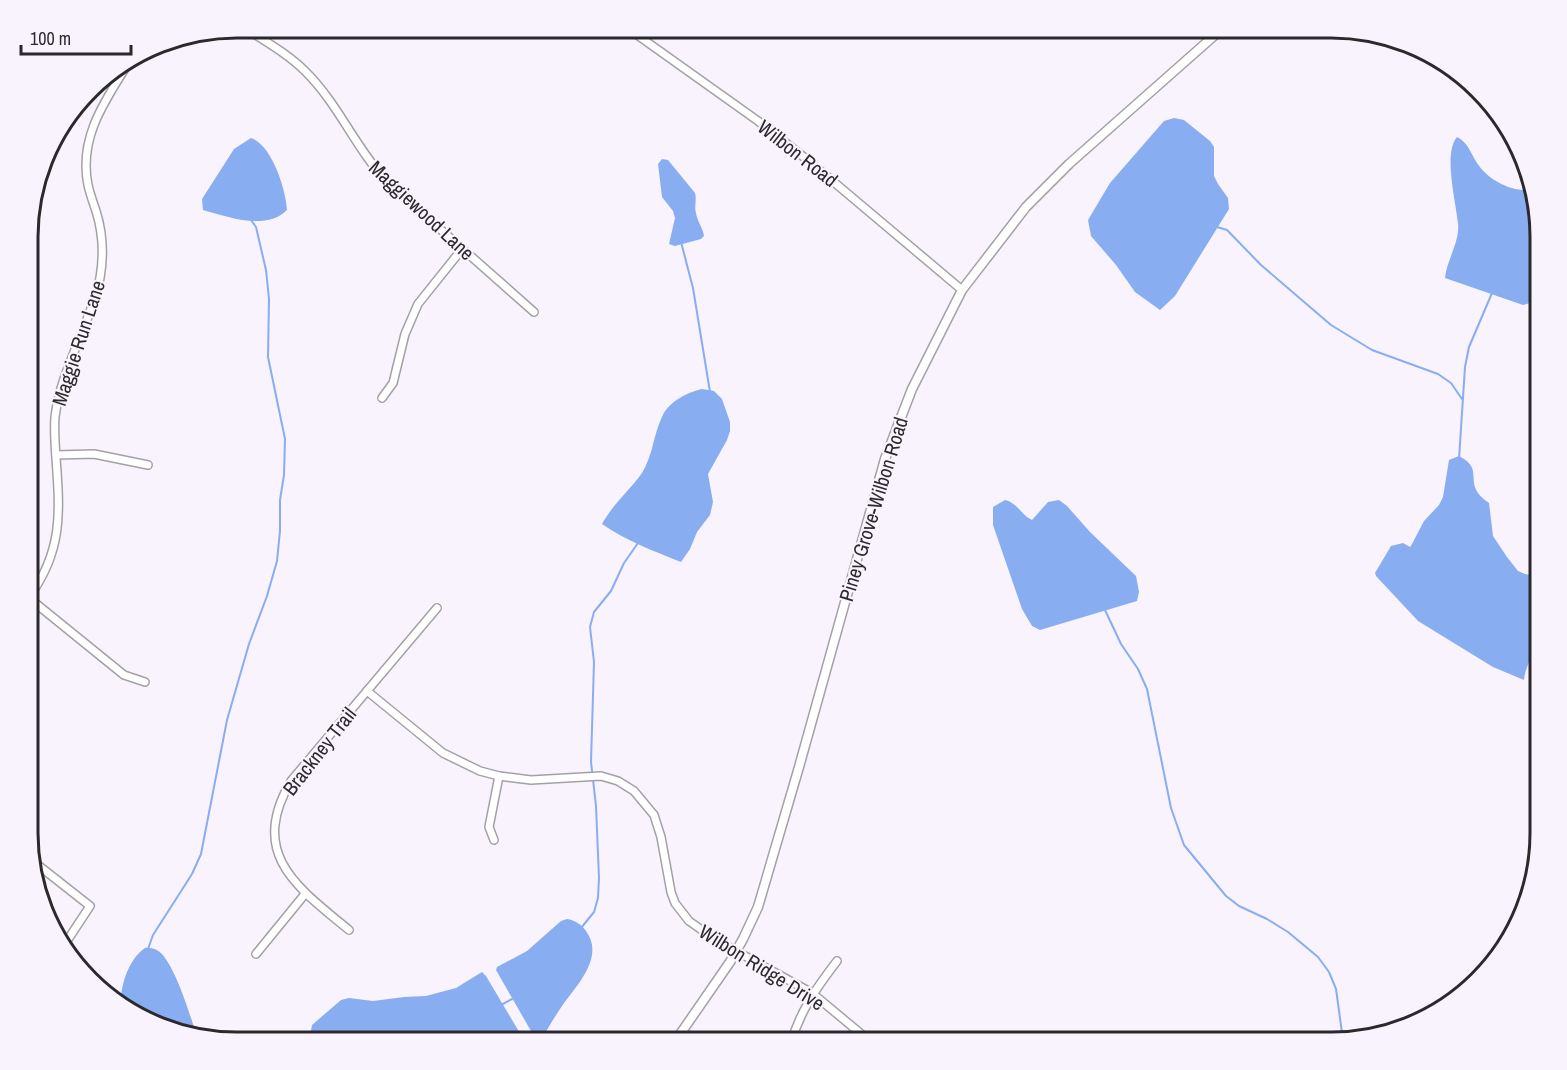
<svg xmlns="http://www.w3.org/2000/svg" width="1567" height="1070" font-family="'Archivo Narrow',sans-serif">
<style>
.water{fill:#89adf1}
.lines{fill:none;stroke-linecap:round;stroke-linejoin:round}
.stream{stroke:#89adf1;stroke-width:2}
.minor-casing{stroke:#a4a0a8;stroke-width:10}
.tertiary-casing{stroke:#a4a0a8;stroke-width:11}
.minor{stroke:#fff;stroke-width:7}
.tertiary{stroke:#fff;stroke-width:8}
.labels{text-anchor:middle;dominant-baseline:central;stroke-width:4.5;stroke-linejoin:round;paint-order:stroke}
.street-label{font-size:20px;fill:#2b292c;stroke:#f8f3fc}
.rim{fill:none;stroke:#2b292c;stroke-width:3}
</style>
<rect width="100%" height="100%" fill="#f8f3fc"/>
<g class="water">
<polygon points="1174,118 1184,120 1210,141 1214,147 1214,176 1218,184 1228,198 1229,209 1175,296 1160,310 1135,292 1116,265 1091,236 1088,220 1110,183 1164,121"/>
<path d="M1457 137C1468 142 1471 154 1477 163 1488 180 1511 192 1531 190 1534 201 1538 212 1540 223 1543 245 1541 284 1530 303L1523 305 1445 278C1447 259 1460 242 1458 223 1456 202 1443 153 1457 137Z"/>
<path d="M251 138C272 145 286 190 287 210 266 231 228 217 203 210L202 199 234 149Z"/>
<path d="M662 159 668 160 695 193C697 200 694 206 696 213 697 221 703 228 704 236L701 239 675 246 669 244 675 218 673 211 662 197 658 164Z"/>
<path d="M702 389 714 391 722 399 730 422V431L727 440 708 474 713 502 710 515 697 532 690 549 681 562C654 551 626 541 602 524 613 504 629 491 642 473 653 455 653 436 662 417 668 402 688 392 702 389Z"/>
<path d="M1459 456C1487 470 1460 484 1489 503L1493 536 1507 557 1518 571 1525 574 1540 577V594L1536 600C1536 612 1539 627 1537 639 1535 654 1525 666 1524 680L1493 667 1418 621 1376 576 1375 573 1391 546 1403 543 1410 547 1412 544 1424 521 1439 505 1443 497 1449 460Z"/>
<path d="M1005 500C1018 503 1021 515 1032 520L1048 502 1059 500 1067 506 1090 532 1136 576 1139 592 1137 601 1040 630 1032 626 1022 609 993 525V507Z"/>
<path d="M567 919C575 920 582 925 586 931 605 957 577 985 562 1006 554 1017 548 1030 539 1041L531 1031 496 970 497 967 527 951 561 921Z"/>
<path d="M145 948C151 947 157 949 162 954 176 970 188 1009 195 1030L201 1038 169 1032 121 1006C120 986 128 960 145 948Z"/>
<polygon points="482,972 486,976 524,1040 522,1043 309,1043 312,1025 341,1000 349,998 373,1001 404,997 426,996 456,988"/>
</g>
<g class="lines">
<g class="stream">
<polyline points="1217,227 1227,230 1261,265 1331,325 1372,350 1438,374 1451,383 1462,399"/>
<polyline points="681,242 693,288 710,392"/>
<polyline points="1459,459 1465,367 1469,347 1492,293"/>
<polyline points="1105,610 1121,644 1138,669 1147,689 1171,808 1184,845 1226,896 1239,906 1267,919 1288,932 1318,957 1329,972 1336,989 1343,1040"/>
<polyline points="581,928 594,912 598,898 599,878 596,806 591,762 594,662 590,627 594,612 611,591 624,563 638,543"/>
<polyline points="148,949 153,935 192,874 201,854 227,720 249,644 267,596 277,561 280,531 280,500 284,475 285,439 268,357 269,299 266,270 256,227 251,220"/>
<polyline points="501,1005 512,999"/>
</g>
<g class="minor-casing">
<g id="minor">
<path d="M243 27C265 41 288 54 306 72 339 105 356 149 388 183L534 312"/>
<polyline points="626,27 758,121 810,162 962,290"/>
<polyline points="382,398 393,383 405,334 418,304 462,249"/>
<polyline points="56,455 94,454 148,465"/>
<path d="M29 597C63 551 60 512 56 458 55 444 54 431 55 417 61 368 90 326 100 278 104 255 103 233 96 211 93 202 90 194 88 185 78 136 107 98 131 59"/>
<polyline points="29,598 124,675 145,682"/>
<polyline points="367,691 443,753 480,771 499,776 531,780 601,776 618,781 634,791 654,815 661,837 671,892 675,903 689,921 716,940 812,993 872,1043"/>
<polyline points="494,840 489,827 499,776"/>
<polyline points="29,858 90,906 63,947"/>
<path d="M349 930C297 887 248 854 291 781L437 608"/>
<polyline points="256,954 305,894"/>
<path d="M791 1043C800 1011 817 987 837 961"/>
</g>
</g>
<g class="tertiary-casing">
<polyline id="tertiary" points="674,1043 730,962 743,939 758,907 799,767 885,459 912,389 962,290 1026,207 1069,164 1224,27"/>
</g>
<use href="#minor" class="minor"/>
<use href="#tertiary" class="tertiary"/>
</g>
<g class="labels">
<g class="street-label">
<text transform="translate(798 153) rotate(38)">Wilbon Road</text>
<text transform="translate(422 210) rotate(43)">Maggiewood Lane</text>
<text transform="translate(78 343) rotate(-72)">Maggie Run Lane</text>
<text transform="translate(873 509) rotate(-73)">Piney Grove-Wilbon Road</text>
<text transform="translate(319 751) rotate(-52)">Brackney Trail</text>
<text transform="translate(762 967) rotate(32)">Wilbon Ridge Drive</text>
</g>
</g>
<path d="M0 0H1567V1070H0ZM237 38H1331A199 199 0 0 1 1530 237V833A199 199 0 0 1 1331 1032H237A199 199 0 0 1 38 833V237A199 199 0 0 1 237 38Z" fill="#f8f3fc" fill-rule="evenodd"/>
<path class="rim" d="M237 38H1331A199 199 0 0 1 1530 237V833A199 199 0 0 1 1331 1032H237A199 199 0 0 1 38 833V237A199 199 0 0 1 237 38Z"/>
<path d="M21 45v9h110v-9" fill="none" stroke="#2b292c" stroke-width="3"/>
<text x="30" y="45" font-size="18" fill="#2b292c" stroke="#f8f3fc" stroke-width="4.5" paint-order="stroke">100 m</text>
</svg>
